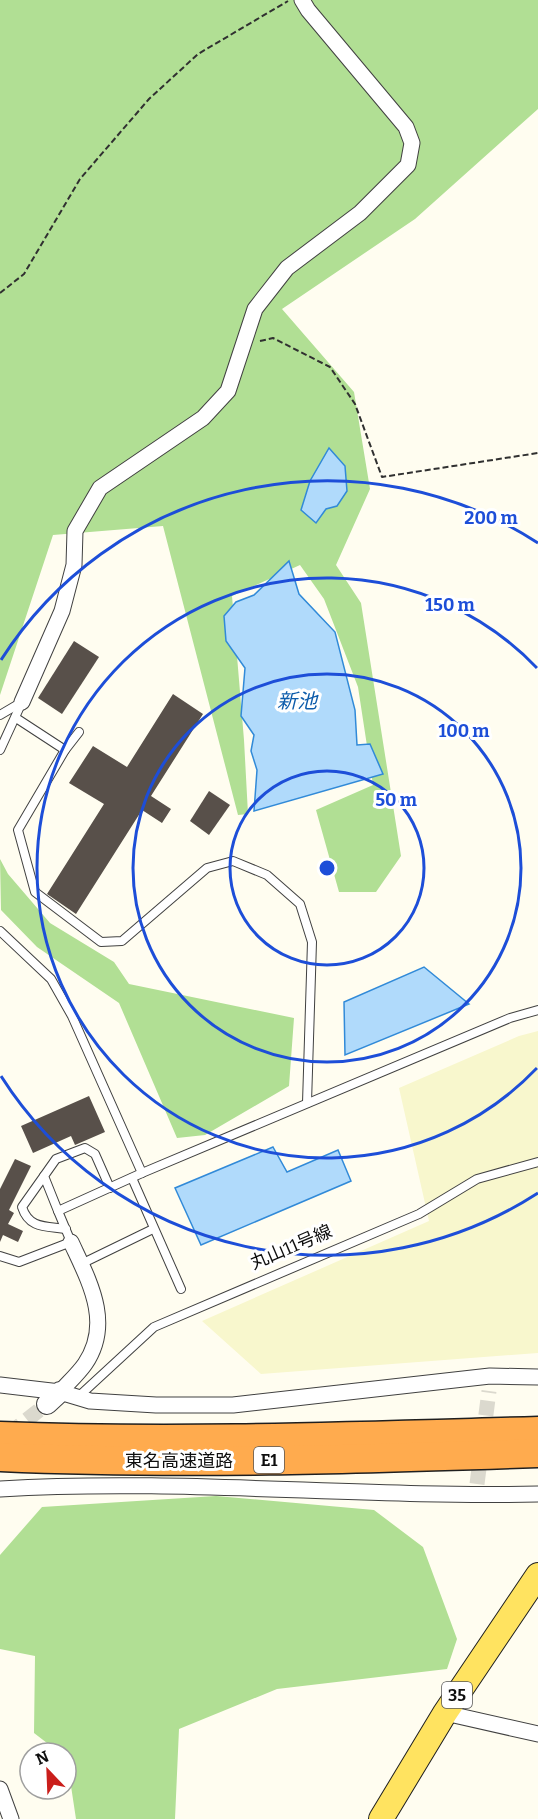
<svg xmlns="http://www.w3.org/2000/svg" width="538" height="1819" font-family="Bitter,'Noto Sans JP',serif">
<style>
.farmland{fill:#f8f7cd}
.forest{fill:#b1df94}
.water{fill:#b0dafb;stroke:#318ad8;stroke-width:1.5}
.building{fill:#58504a}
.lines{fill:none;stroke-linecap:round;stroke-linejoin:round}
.minor-tunnel{stroke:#dbd9ce;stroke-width:15;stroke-dasharray:15 8;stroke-linecap:butt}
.service-casing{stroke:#414141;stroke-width:10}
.minor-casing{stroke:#414141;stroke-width:17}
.tertiary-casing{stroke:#414141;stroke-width:22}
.primary-casing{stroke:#1f1f1f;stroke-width:26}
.motorway-casing{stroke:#1f1f1f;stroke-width:31}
.path{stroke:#303030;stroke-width:2;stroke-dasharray:6 3;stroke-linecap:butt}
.service{stroke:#fff;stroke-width:8}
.minor{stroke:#fff;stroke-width:15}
.tertiary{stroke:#fff;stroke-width:20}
.primary{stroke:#ffe360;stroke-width:24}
.motorway{stroke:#ffab4e;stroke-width:28}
.ring{fill:none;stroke:#1d4ed8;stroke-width:3}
.labels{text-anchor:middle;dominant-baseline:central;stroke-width:6;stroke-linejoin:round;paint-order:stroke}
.shield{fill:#fff;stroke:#565656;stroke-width:1.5}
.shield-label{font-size:16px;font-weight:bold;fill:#0e0e0e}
.street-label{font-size:18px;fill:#0e0e0e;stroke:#fff}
.water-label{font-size:20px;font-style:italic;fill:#0d5cab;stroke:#fff}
.centre{fill:#1d4ed8;stroke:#fff;stroke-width:3}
.ring-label{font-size:18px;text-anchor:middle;font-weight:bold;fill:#1d4ed8;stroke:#fff;stroke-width:6;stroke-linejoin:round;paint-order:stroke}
</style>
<rect width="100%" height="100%" fill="#fffdf0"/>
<polygon class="farmland" points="538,1031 538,1353 261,1374 202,1321 429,1221 399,1088 519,1036"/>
<g class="forest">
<polygon points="0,0 538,0 538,109 415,219 282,309 354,392 370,489 336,565 361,603 401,856 376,892 339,892 316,810 373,785 358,687 324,599 300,565 232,596 244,740 248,814 238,815 163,526 53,535 0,695"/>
<polygon points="0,859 8,874 50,923 114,962 129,984 294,1018 289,1086 205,1135 177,1138 119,1003 37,947 1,910"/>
<polygon points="216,1496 374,1510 423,1547 457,1639 447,1669 277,1689 179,1729 175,1819 76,1819 66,1753 60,1753 34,1733 35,1656 0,1649 0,1555 42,1507"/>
</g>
<g class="water">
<polygon points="329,448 345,466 347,491 337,506 326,509 316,523 301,510 310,481"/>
<polygon points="289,561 299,594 335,632 355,710 357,745 370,744 383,774 254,811 257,770 251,751 254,735 241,716 245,668 226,641 224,616 236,602 254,595"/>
<polygon points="424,967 469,1004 345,1055 344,1002"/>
<polygon points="273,1147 287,1172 338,1150 351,1181 201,1245 175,1188"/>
</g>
<g class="building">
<polygon points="74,641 99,657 62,714 38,698"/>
<polygon points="173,694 203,714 151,796 171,809 162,823 142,810 76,914 47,894 104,804 69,783 93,746 127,767"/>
<polygon points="209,791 230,805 209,835 190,821"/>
<polygon points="89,1096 105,1132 75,1145 71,1136 33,1153 21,1126"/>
<polygon points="15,1159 31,1166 9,1210 14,1213 8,1224 23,1231 18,1242 3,1235 0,1242 0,1189"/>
</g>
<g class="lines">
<g class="minor-tunnel">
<polyline points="9,1434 47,1404"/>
<polyline points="477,1484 489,1391"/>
</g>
<g class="service-casing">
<g id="service">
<polyline points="0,715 22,702"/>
<polyline points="16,718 65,750"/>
<polyline points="79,732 65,750 18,830 35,892 101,942 122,941 207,868 233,861 267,875 300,904 312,942 307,1103"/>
<polyline points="0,750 22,702"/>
<polyline points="0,931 51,979 72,1016 142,1173"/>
<path d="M44 1176 22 1207C29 1229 46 1226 66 1229"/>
<polyline points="132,1178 181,1289"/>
<polyline points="58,1211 44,1176 56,1159 85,1148 95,1154 110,1188"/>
<polyline points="0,1256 19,1262 71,1242 58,1211 142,1173 510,1018 538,1010"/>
<polyline points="81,1264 153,1229"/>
<polyline points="77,1398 154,1327 419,1214 477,1179 538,1162"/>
</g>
</g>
<g class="minor-casing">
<g id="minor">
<polyline points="22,702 62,611 74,565 75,531 100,488 203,418 228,391 255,309 287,268 360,213 408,165 412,143 406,127 308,10 302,0"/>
<polyline points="0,1385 60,1392 90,1401 156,1405 233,1405 490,1376 538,1377"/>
<path d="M60 1392C68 1383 78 1374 85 1364 113 1323 89 1281 71 1242"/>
<path d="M0 1489C179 1478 359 1498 538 1494"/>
<polyline points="445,1713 538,1734"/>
<polyline points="0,1789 11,1819"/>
</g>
</g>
<g class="tertiary-casing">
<polyline id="tertiary" points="47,1404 60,1392"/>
</g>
<g class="primary-casing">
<polyline id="primary" points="381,1819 445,1713 538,1575"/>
</g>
<g class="motorway-casing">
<g id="motorway">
<path d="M0 1436C179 1443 359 1436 538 1431"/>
<path d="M0 1457C179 1465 359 1459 538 1453"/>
</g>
</g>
<g class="path">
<polyline points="0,293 24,274 80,179 149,99 198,54 288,1"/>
<polyline points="260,341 273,338 330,367 355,404 382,477 538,453"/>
</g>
<use href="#service" class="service"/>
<use href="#minor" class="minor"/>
<use href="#tertiary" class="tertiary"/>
<use href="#primary" class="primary"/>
<use href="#motorway" class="motorway"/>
</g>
<g class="ring">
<circle cx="327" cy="868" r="97"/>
<circle cx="327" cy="868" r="194"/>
<path d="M537 1068A290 290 0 1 1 537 668"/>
<path d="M538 1193A387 387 0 0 1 1 1076M1 660A387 387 0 0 1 538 543"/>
</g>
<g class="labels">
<g class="shield">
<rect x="254" y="1447" width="30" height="26" rx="4.5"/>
<rect x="442" y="1682" width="30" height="26" rx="4.5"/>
</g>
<g class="shield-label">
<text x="269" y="1460">E1</text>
<text x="457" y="1695">35</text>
</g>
<g class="street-label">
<text transform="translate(291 1247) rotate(-23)">丸山11号線</text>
<text x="179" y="1461">東名高速道路</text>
</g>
<g class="water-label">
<text x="297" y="701">新池</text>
</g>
</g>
<circle cx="327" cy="868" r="9" class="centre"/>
<g class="ring-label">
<text x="491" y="524">200 m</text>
<text x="450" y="611">150 m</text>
<text x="464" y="737">100 m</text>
<text x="396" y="806">50 m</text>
</g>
<g transform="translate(48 1771) rotate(337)"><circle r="28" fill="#ffffff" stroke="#9f9f9f" stroke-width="1.5"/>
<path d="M0-4.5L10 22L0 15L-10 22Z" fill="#ca1e1b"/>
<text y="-9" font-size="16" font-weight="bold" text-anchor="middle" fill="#0e0e0e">N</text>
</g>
</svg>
